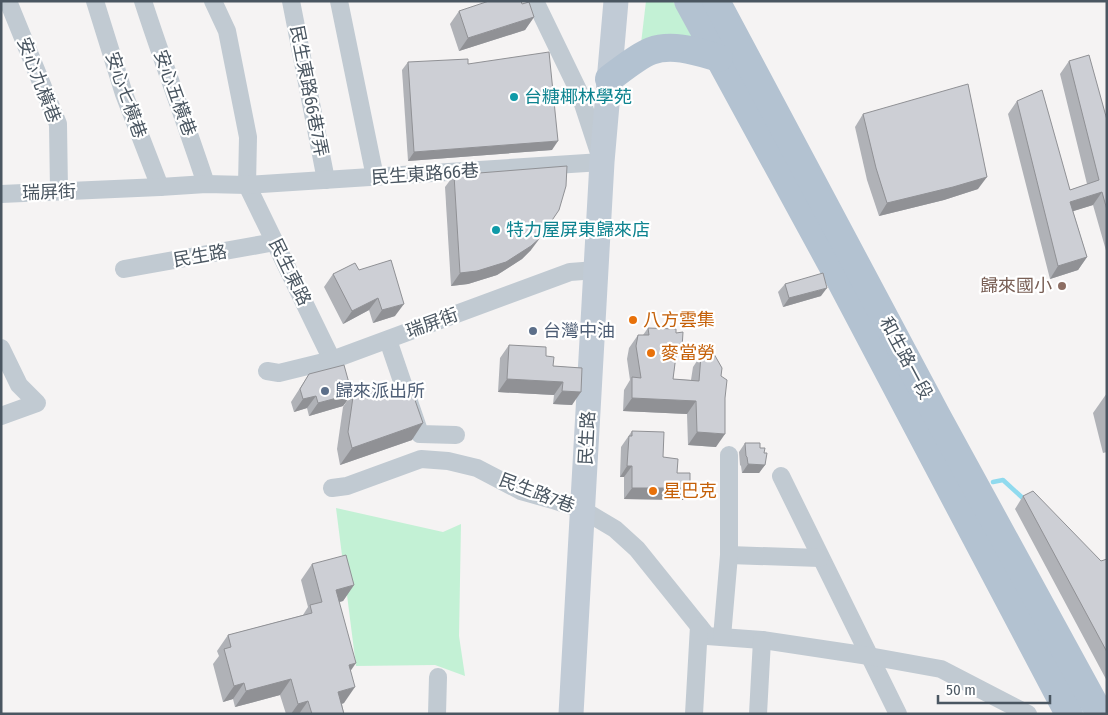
<svg xmlns="http://www.w3.org/2000/svg" width="1108" height="715" font-family="'Fira Sans Condensed','Noto Sans TC',sans-serif">
<style>
.green{fill:#c3f1d5}
.lines{fill:none;stroke-linecap:round;stroke-linejoin:round}
.stream{stroke:#90daee;stroke-width:4.5}
.street{stroke:#c1cad2;stroke-width:18}
.secondary{stroke:#c1cbd6;stroke-width:25}
.primary{stroke:#b3c2d1;stroke-width:28}
.wall{fill:#b0b2b7}
.shaded-wall{fill:#909195}
.building{fill:#cdcfd5;stroke:#909195}
.culture-dot{fill:#0f9aa8;stroke:#fff;stroke-width:2}
.education-dot{fill:#8d6e63;stroke:#fff;stroke-width:2}
.food-dot{fill:#e8710a;stroke:#fff;stroke-width:2}
.service-dot{fill:#5c6f8a;stroke:#fff;stroke-width:2}
.labels{text-anchor:middle;dominant-baseline:central;stroke-width:4.5;stroke-linejoin:round;paint-order:stroke}
.street-label{font-size:18px;fill:#4a5661;stroke:#fff}
.culture-label{font-size:18px;fill:#0d838f;stroke:#fff;text-anchor:start}
.education-label{font-size:18px;fill:#785e54;stroke:#fff;text-anchor:end}
.food-label{font-size:18px;fill:#c56008;stroke:#fff;text-anchor:start}
.service-label{font-size:18px;fill:#4e5e75;stroke:#fff;text-anchor:start}
</style>
<rect width="100%" height="100%" fill="#f5f3f3"/>
<g class="green">
<polygon points="646,1 673,1 692,37 640,52"/>
<polygon points="336,508 443,532 461,524 459,636 465,676 435,665 356,666"/>
</g>
<g class="lines">
<polyline class="stream" points="993,482 1003,480 1026,501"/>
<g class="street">
<polyline points="8,1 58,124 59,191"/>
<polyline points="95,1 124,94 160,187"/>
<path d="M143 1C163 63 186 123 206 184"/>
<polyline points="213,1 227,31 248,137 247,185 332,360"/>
<polyline points="291,1 326,180"/>
<polyline points="339,1 375,177"/>
<polyline points="1,194 160,187 206,184 247,185 602,162 579,92 535,1"/>
<polyline points="124,269 275,242"/>
<polyline points="388,340 420,434 456,435"/>
<polyline points="1,348 19,385 37,403 1,416"/>
<polyline points="267,371 279,373 332,360 570,272 596,270"/>
<polyline points="781,476 898,714"/>
<polyline points="332,488 347,486 421,459 448,461 477,468 521,491 553,500 583,510 615,529 637,549 707,636 762,640 869,656 941,669 1028,714"/>
<polyline points="729,555 820,558"/>
<polyline points="722,637 729,555 729,455"/>
<polyline points="437,714 438,677"/>
<polyline points="694,714 699,626"/>
<polyline points="758,714 762,640"/>
</g>
<polyline class="secondary" points="571,714 602,162 616,1"/>
<g class="primary">
<polyline points="688,1 839,278 1069,714"/>
<polyline points="716,1 937,416 1100,714"/>
<path d="M609 79C621 70 638 56 651 51 673 43 698 52 719 58"/>
</g>
</g>
<g class="wall">
<polygon points="459,11 534,17 525,30 459,51 450,24"/>
<polygon points="1069,61 1107,120 1107,254 1093,205 1073,211 1087,257 1078,270 1050,279 1008,114 1017,101 1070,190 1087,184 1060,74"/>
<polygon points="408,62 468,64 552,150 408,161 402,70"/>
<polygon points="863,114 978,189 944,200 879,216 867,180 855,127"/>
<polygon points="454,175 531,250 522,259 497,275 468,284 451,286 445,187"/>
<polygon points="359,270 395,316 373,323 369,310 343,324 324,287 333,274"/>
<polygon points="785,284 821,296 783,307 778,292"/>
<polygon points="648,328 676,357 673,379 691,380 693,367 701,355 716,447 688,445 687,414 623,411 624,390 630,380 627,359 629,348 638,335 643,335"/>
<polygon points="509,345 546,356 553,366 582,368 572,405 553,404 554,395 498,392 500,358"/>
<polygon points="309,374 352,394 343,406 309,416 307,408 294,412 291,402"/>
<polygon points="354,390 382,391 412,440 340,465 337,449 343,407"/>
<polygon points="1107,393 1107,452 1103,453 1093,413"/>
<polygon points="632,431 663,457 677,473 690,488 683,500 624,499 624,477 620,477 621,447"/>
<polygon points="745,443 760,448 765,465 759,473 742,473 741,466 740,465 739,452"/>
<polygon points="1023,496 1101,561 1107,559 1107,681 1015,509"/>
<polygon points="312,564 354,585 343,601 339,602 351,671 344,703 342,704 344,714 286,714 280,695 235,707 233,699 223,702 213,664 219,656 217,651 228,635 303,615 308,607 301,580"/>
</g>
<g class="shaded-wall">
<polygon points="534,17 525,30 459,51 468,38"/>
<polygon points="558,141 552,150 408,161 414,152"/>
<polygon points="987,177 978,189 944,200 879,216 887,203"/>
<polygon points="1102,192 1093,205 1061,215 1070,202"/>
<polygon points="540,238 531,250 522,259 497,275 468,284 451,286 460,273"/>
<polygon points="1087,257 1078,270 1050,279 1058,266"/>
<polygon points="827,288 821,296 783,307 789,298"/>
<polygon points="378,298 369,310 343,324 352,311"/>
<polygon points="404,304 395,316 373,323 382,310"/>
<polygon points="677,348 682,348 673,360"/>
<polygon points="507,379 563,382 554,395 498,392"/>
<polygon points="562,391 581,392 572,405 553,404"/>
<polygon points="352,394 343,406 309,416 318,403"/>
<polygon points="316,396 307,408 294,412 303,399"/>
<polygon points="632,398 696,401 687,414 623,411"/>
<polygon points="423,423 412,440 340,465 352,448"/>
<polygon points="697,432 725,434 716,447 688,445"/>
<polygon points="748,464 765,465 759,473 742,473"/>
<polygon points="627,466 632,466 624,477 620,477"/>
<polygon points="632,488 690,488 683,500 624,499"/>
<polygon points="354,585 343,601 325,606 336,590"/>
<polygon points="356,663 345,679 349,665"/>
<polygon points="291,679 280,695 235,707 246,691"/>
<polygon points="244,683 233,699 223,702 234,686"/>
<polygon points="355,687 344,703 327,708 338,692"/>
<polygon points="308,701 299,714 291,714 298,704"/>
</g>
<g class="building">
<polygon points="489,1 521,1 522,4 529,2 534,17 468,38 459,11"/>
<polygon points="549,52 558,141 414,152 408,62 468,59 468,64"/>
<polygon points="1089,55 1107,120 1107,210 1102,192 1070,202 1087,257 1058,266 1017,101 1042,90 1070,190 1099,180 1069,61"/>
<polygon points="968,84 987,177 953,187 887,203 876,168 863,114"/>
<polygon points="567,166 566,186 559,210 540,238 531,246 506,262 477,271 460,273 454,175"/>
<polygon points="391,260 404,304 382,310 378,298 352,311 333,274 355,263 359,270"/>
<polygon points="823,273 827,288 789,298 785,284"/>
<polygon points="648,328 676,329 676,333 683,332 682,348 677,348 673,379 699,381 701,355 714,354 722,368 721,376 727,380 725,398 725,434 697,432 696,401 632,398 632,377 641,378 636,346 638,335 649,335"/>
<polygon points="509,345 546,347 546,356 554,357 553,366 582,368 581,392 562,391 563,382 507,379"/>
<polygon points="344,365 352,394 318,403 316,396 303,399 300,389 309,374"/>
<polygon points="409,383 423,423 352,448 348,432 354,390 379,384 382,391"/>
<polygon points="632,431 664,432 663,457 678,459 677,473 690,473 690,488 632,488 632,466 627,466 629,436 632,436"/>
<polygon points="745,443 760,443 760,448 765,448 764,453 767,453 765,465 748,464 747,457 746,456"/>
<polygon points="1033,491 1101,561 1107,559 1107,652 1023,496"/>
<polygon points="346,555 354,585 336,590 356,663 349,665 355,687 338,692 344,714 312,714 308,701 298,704 291,679 246,691 244,683 234,686 224,649 231,647 228,635 312,613 310,605 322,602 312,564"/>
</g>
<g class="culture-dot">
<circle cx="514" cy="97" r="5"/>
<circle cx="496" cy="230" r="5"/>
</g>
<circle class="education-dot" cx="1062" cy="286" r="5"/>
<g class="food-dot">
<circle cx="633" cy="320" r="5"/>
<circle cx="651" cy="353" r="5"/>
<circle cx="653" cy="491" r="5"/>
</g>
<g class="service-dot">
<circle cx="533" cy="331" r="5"/>
<circle cx="325" cy="391" r="5"/>
</g>
<g class="labels">
<g class="street-label">
<text transform="translate(39 80) rotate(69)">安心九橫巷</text>
<text transform="translate(309 91) rotate(79)">民生東路66巷7弄</text>
<text transform="translate(175 93) rotate(70)">安心五橫巷</text>
<text transform="translate(126 95) rotate(71)">安心七橫巷</text>
<text transform="translate(425 174) rotate(-4)">民生東路66巷</text>
<text transform="translate(49 192) rotate(-2)">瑞屏街</text>
<text transform="translate(200 256) rotate(-10)">民生路</text>
<text transform="translate(290 272) rotate(64)">民生東路</text>
<text transform="translate(432 323) rotate(-20)">瑞屏街</text>
<text transform="translate(906 358) rotate(62)">和生路一段</text>
<text transform="translate(587 438) rotate(-87)">民生路</text>
<text transform="translate(537 493) rotate(21)">民生路7巷</text>
</g>
<g class="culture-label">
<text x="524" y="97">台糖椰林學苑</text>
<text x="506" y="230">特力屋屏東歸來店</text>
</g>
<g class="education-label">
<text x="1052" y="286">歸來國小</text>
</g>
<g class="food-label">
<text x="643" y="320">八方雲集</text>
<text x="661" y="353">麥當勞</text>
<text x="663" y="491">星巴克</text>
</g>
<g class="service-label">
<text x="543" y="331">台灣中油</text>
<text x="335" y="391">歸來派出所</text>
</g>
</g>
<rect width="1108" height="715" fill="none" stroke="#4a5661" stroke-width="5"/>
<path d="M938 695v8h112v-8" fill="none" stroke="#4a5661" stroke-width="2.5"/>
<text x="946" y="695" font-size="15" fill="#4a5661" stroke="#ffffff" stroke-width="4" paint-order="stroke">50 m</text>
</svg>
